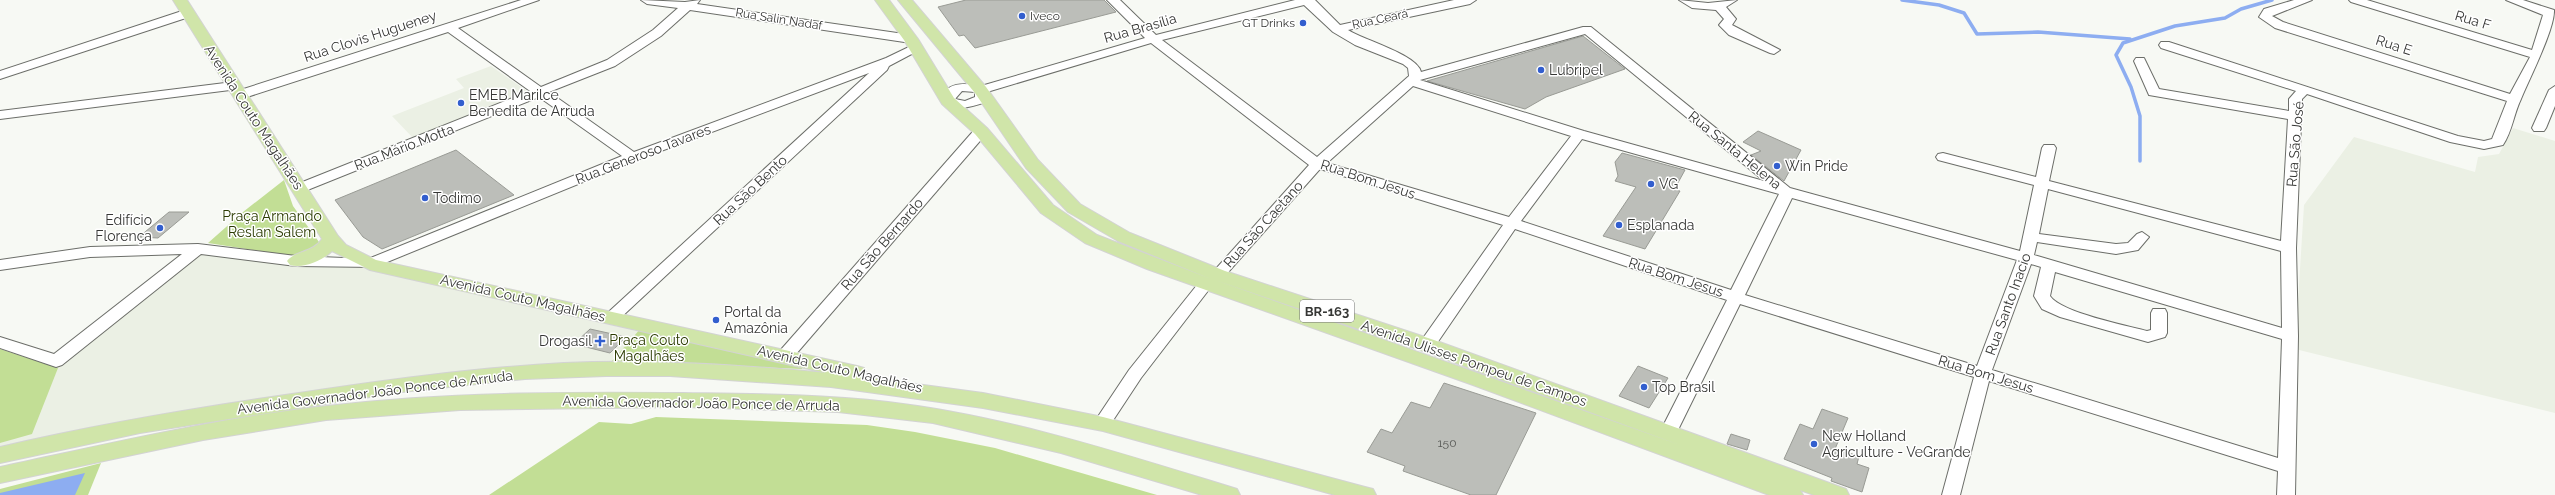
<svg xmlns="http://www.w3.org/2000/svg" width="2555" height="495" font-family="Raleway,sans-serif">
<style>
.built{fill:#ebf0e4}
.green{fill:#c2de95}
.water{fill:#8dadf1}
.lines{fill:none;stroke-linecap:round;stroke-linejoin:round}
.stream{stroke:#8dadf1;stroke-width:3.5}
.building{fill:#bcbeb9;stroke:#999b95}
.minor-casing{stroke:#6c6e69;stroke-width:2}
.major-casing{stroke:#d3d3d3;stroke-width:2}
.minor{fill:#fff;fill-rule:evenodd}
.major{fill:#d0e5a9;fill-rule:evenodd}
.poi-dot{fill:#325ece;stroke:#fff;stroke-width:1.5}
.labels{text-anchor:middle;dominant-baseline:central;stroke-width:3;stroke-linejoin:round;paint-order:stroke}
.far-poi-label{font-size:12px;fill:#363735;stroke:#fff;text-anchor:start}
.far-street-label{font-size:12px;fill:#363735;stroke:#fff}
.number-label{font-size:12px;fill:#585956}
.shield{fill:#fff;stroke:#727372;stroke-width:1}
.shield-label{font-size:13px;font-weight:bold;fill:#363735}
.street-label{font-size:14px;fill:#363735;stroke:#fff}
.poi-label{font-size:14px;fill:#363735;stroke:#fff;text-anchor:start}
.park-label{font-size:14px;fill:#2b3b01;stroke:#fff}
</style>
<rect width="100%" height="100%" fill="#f7f9f4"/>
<g class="built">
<polygon points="491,66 527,91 413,138 392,116 464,88 456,79"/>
<polygon points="2513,128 2555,141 2555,413 2295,349 2304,205 2354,137 2475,172 2478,157 2499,154"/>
<polygon points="200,253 274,262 359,267 587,320 843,375 762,371 401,380 310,391 229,404 0,450 0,349 54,366"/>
</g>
<g class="green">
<polygon points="284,180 293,206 319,242 316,247 292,256 208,243 243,212"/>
<polygon points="641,328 802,366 802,369 612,361"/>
<polygon points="0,349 58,368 32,434 0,443"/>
<polygon points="656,417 867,425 915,432 995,448 1157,495 489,495 599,422 631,424"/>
<polygon points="101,463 88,495 0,495 0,489"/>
</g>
<polygon class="water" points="85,473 75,495 0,495 0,493"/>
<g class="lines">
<g class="stream">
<polyline points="1902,0 1939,5 1964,13 1977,34 2038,32 2130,39"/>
<polyline points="2140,161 2140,116 2131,87 2116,55 2123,43 2175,26 2225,18 2241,9 2272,0"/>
</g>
</g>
<g class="building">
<polygon points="966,0 1104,0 1116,12 975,48 964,35 959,36 938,7"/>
<polygon points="1583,36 1625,69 1546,97 1525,109 1427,81"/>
<polygon points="1758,131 1801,150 1784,181 1751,155 1761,151 1743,142"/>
<polygon points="456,150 514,195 382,249 363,237 335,200"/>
<polygon points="1622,153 1685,170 1674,190 1680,191 1645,249 1603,236 1636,187 1615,181 1618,176 1615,162"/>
<polygon points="169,212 189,212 158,238 139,237"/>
<polygon points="590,329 626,337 610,353 574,344"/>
<polygon points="1638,366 1668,378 1649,408 1619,396"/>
<polygon points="1444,383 1536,413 1496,495 1471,495 1403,471 1405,466 1367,452 1381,429 1392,433 1411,402 1430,408"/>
<polygon points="1822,409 1848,418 1835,449 1859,456 1857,464 1869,468 1862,492 1831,481 1832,478 1784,459 1800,424 1813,429"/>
<polygon points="1731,434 1750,440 1747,450 1727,444"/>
</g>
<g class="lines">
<g class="minor-casing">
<g id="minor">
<polygon points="521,0 539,0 458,28 541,87 607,60 653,30 678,8 647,4 641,0 685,2 700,0 697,4 911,35 917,39 911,43 690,10 661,36 615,66 549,92 634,152 886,58 913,45 917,44 923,48 889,66 887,70 616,322 604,322 602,318 869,73 637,160 375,267 296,266 201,254 62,365 56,367 0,348 0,337 54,354 182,254 90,257 0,270 0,260 90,247 198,244 296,256 368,259 622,156 539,97 305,191 295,191 293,188 295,185 530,91 448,32 244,98 239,99 233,95 234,92"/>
<path d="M1107 0H1120L1156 35 1295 0H1315L1340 25 1454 0H1476L1470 4 1348 30C1364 40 1418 55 1421 72L1583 27H1591L1790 188 2020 251 2034 185 1938 160 1936 157 1938 154 1943 153 2036 177 2042 148 2044 145H2054L2056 148 2049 181 2281 241 2288 119 2149 95 2134 61 2136 58H2144L2159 89 2289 111V99L2296 91 2161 48 2159 45 2161 42H2169L2458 136 2484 141 2492 139 2507 101 2275 28 2259 17 2264 9 2294 0H2312L2272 16 2283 22 2510 94 2530 57 2351 2 2349 0H2367L2532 50 2543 15 2506 0H2523L2554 10C2555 29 2529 79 2521 99 2514 113 2512 132 2503 145L2484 149 2450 142 2307 94 2302 99 2296 248 2298 336 2295 495H2277L2278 471 1989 381 1960 495H1942L1974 377 1740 304 1675 436 1669 438 1663 436 1660 432 1727 300 1515 229 1433 349H1421L1419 345 1421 341 1503 225 1320 169 1223 278H1213L1210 275 1213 272 1309 165 1151 43 987 92 986 102C974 106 950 114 941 101 945 81 965 83 981 86L1145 38ZM1304 5 1333 32 1355 45 1403 64 1408 68 1409 76 1317 157 1162 40ZM1585 34 1764 181 1584 131 1420 80ZM1413 86 1571 136 1509 217 1327 163ZM962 91 975 92V97L965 101 955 99ZM1582 139 1779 194 1731 290 1521 221ZM2048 189 2281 251 2282 328 2034 255 2037 242 2116 254 2138 250 2149 237 2142 232 2137 234 2128 243 2116 244 2039 234ZM1792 198 2017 260 1977 366 1745 295ZM2031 264 2041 267 2034 296 2042 309 2060 317 2148 342 2165 337 2167 333V313L2165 309H2153L2151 313V330L2147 331C2125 325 2062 313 2050 296L2055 272 2282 339 2278 458 1992 370Z"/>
<polygon points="1679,0 1708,3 1737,0 1726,7 1736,19 1732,25 1780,50 1774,54 1770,53 1729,35 1719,25 1724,19 1716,10 1692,8"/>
<polygon points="188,9 192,10 192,16 0,79 0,71"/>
<polygon points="233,82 239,86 238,89 0,119 0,111"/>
<polygon points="2555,86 2555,106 2546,128 2544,131 2534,131 2532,128 2549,90"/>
<polygon points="981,127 988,131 986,134 790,361 778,361 776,357 778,353 976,128"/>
<polygon points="1206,278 1214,283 1141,378 1108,428 1102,430 1096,428 1093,424 1129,370 1201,280"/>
</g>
</g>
<g class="major-casing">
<g id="major">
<path d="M173 0H187L338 236 346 245 376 260 857 366 864 368 867 373 864 377 983 393 1103 417 1365 487 1373 489 1376 495H1335L1103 431 983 408 831 387 670 376H606L525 379 402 392 140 433 0 463V447C94 425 189 409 285 395 377 381 470 368 564 363 651 359 740 365 827 373L370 270 332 251C322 261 303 269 290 265L287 261C294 251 313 253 322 239Z"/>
<path d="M875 0H889L918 39 954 98 987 128 1053 205 1097 235 1211 279 1118 241 1068 212 1026 168 975 93 898 0H912L986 87 1038 160 1080 204 1130 233 1225 271 1434 340 1846 489 1849 495H1814L1800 490 1803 495H1769L1473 385 1147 269 1085 243 1041 213 975 134 942 104 904 40ZM1215 280 1420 350 1680 445Z"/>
<path d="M683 393C751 394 820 394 888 402 1007 416 1123 454 1237 489L1240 495H1202L1061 453 933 423 838 412 683 407 460 410 326 420 203 440 0 483V467C108 444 217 418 327 406 445 392 564 392 683 393Z"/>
</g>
</g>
<use href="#minor" class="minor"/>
<use href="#major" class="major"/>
</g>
<g class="poi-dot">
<circle cx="1022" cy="16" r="4"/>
<circle cx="1303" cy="23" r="4"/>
<circle cx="1541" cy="70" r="4"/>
<circle cx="461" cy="103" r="4"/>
<circle cx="1777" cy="166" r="4"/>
<circle cx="1651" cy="184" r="4"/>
<circle cx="425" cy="198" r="4"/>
<circle cx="1619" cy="225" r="4"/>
<circle cx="160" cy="228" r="4"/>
<circle cx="716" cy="320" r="4"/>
<path d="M598 335h4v4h4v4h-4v4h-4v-4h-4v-4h4z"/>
<circle cx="1644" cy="387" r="4"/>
<circle cx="1814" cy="444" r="4"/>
</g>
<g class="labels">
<g class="far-poi-label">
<text x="1030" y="16">Iveco</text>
<text x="1295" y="23" text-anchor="end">GT Drinks</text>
</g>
<g class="far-street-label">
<text transform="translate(779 19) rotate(9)">Rua Salin Nadaf</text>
<text transform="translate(1380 19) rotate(-12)">Rua Ceará</text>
</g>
<g class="number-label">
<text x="1447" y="443">150</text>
</g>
<rect class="shield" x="1300" y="300" width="54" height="22" rx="3"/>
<g class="shield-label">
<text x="1327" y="311">BR-163</text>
</g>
<g class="street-label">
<text transform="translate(2473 20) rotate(17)">Rua F</text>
<text transform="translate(1140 28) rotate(-16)">Rua Brasília</text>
<text transform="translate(370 36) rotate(-18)">Rua Clovis Hugueney</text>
<text transform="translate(2394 45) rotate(18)">Rua E</text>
<text transform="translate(254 117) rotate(57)">Avenida Couto Magalhães</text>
<text transform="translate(2295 144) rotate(-85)">Rua São José</text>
<text transform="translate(404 147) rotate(-21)">Rua Mário Motta</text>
<text transform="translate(1735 150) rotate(39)">Rua Santa Helena</text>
<text transform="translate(643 154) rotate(-21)">Rua Generoso Tavares</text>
<text transform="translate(1368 179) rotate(18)">Rua Bom Jesus</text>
<text transform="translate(750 190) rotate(-43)">Rua São Bento</text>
<text transform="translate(1263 224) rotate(-48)">Rua São Caetano</text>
<text transform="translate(882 244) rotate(-49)">Rua São Bernardo</text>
<text transform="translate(1676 277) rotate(18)">Rua Bom Jesus</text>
<text transform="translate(523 298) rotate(13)">Avenida Couto Magalhães</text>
<text transform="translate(2008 304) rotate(-70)">Rua Santo Inacio</text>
<text transform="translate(1474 363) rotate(19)">Avenida Ulisses Pompeu de Campos</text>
<text transform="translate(840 369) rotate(13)">Avenida Couto Magalhães</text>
<text transform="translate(1986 374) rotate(17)">Rua Bom Jesus</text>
<text transform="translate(375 392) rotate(-7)">Avenida Governador João Ponce de Arruda</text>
<text transform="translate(701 403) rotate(1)">Avenida Governador João Ponce de Arruda</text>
</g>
<g class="poi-label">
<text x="1549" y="70">Lubripel</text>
<text x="469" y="95">EMEB Marilce<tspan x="469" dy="16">Benedita de Arruda</tspan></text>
<text x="1785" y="166">Win Pride</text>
<text x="1659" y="184">VG</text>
<text x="433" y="198">Todimo</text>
<text x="152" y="220" text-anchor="end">Edifício<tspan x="152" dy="16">Florença</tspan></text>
<text x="1627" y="225">Esplanada</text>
<text x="724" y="312">Portal da<tspan x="724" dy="16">Amazônia</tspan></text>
<text x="592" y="341" text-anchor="end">Drogasil</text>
<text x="1652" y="387">Top Brasil</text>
<text x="1822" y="436">New Holland<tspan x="1822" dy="16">Agriculture - VeGrande</tspan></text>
</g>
<g class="park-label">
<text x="272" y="216">Praça Armando<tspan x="272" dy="16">Reslan Salem</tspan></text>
<text x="649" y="340">Praça Couto<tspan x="649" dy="16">Magalhães</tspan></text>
</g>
</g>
</svg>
